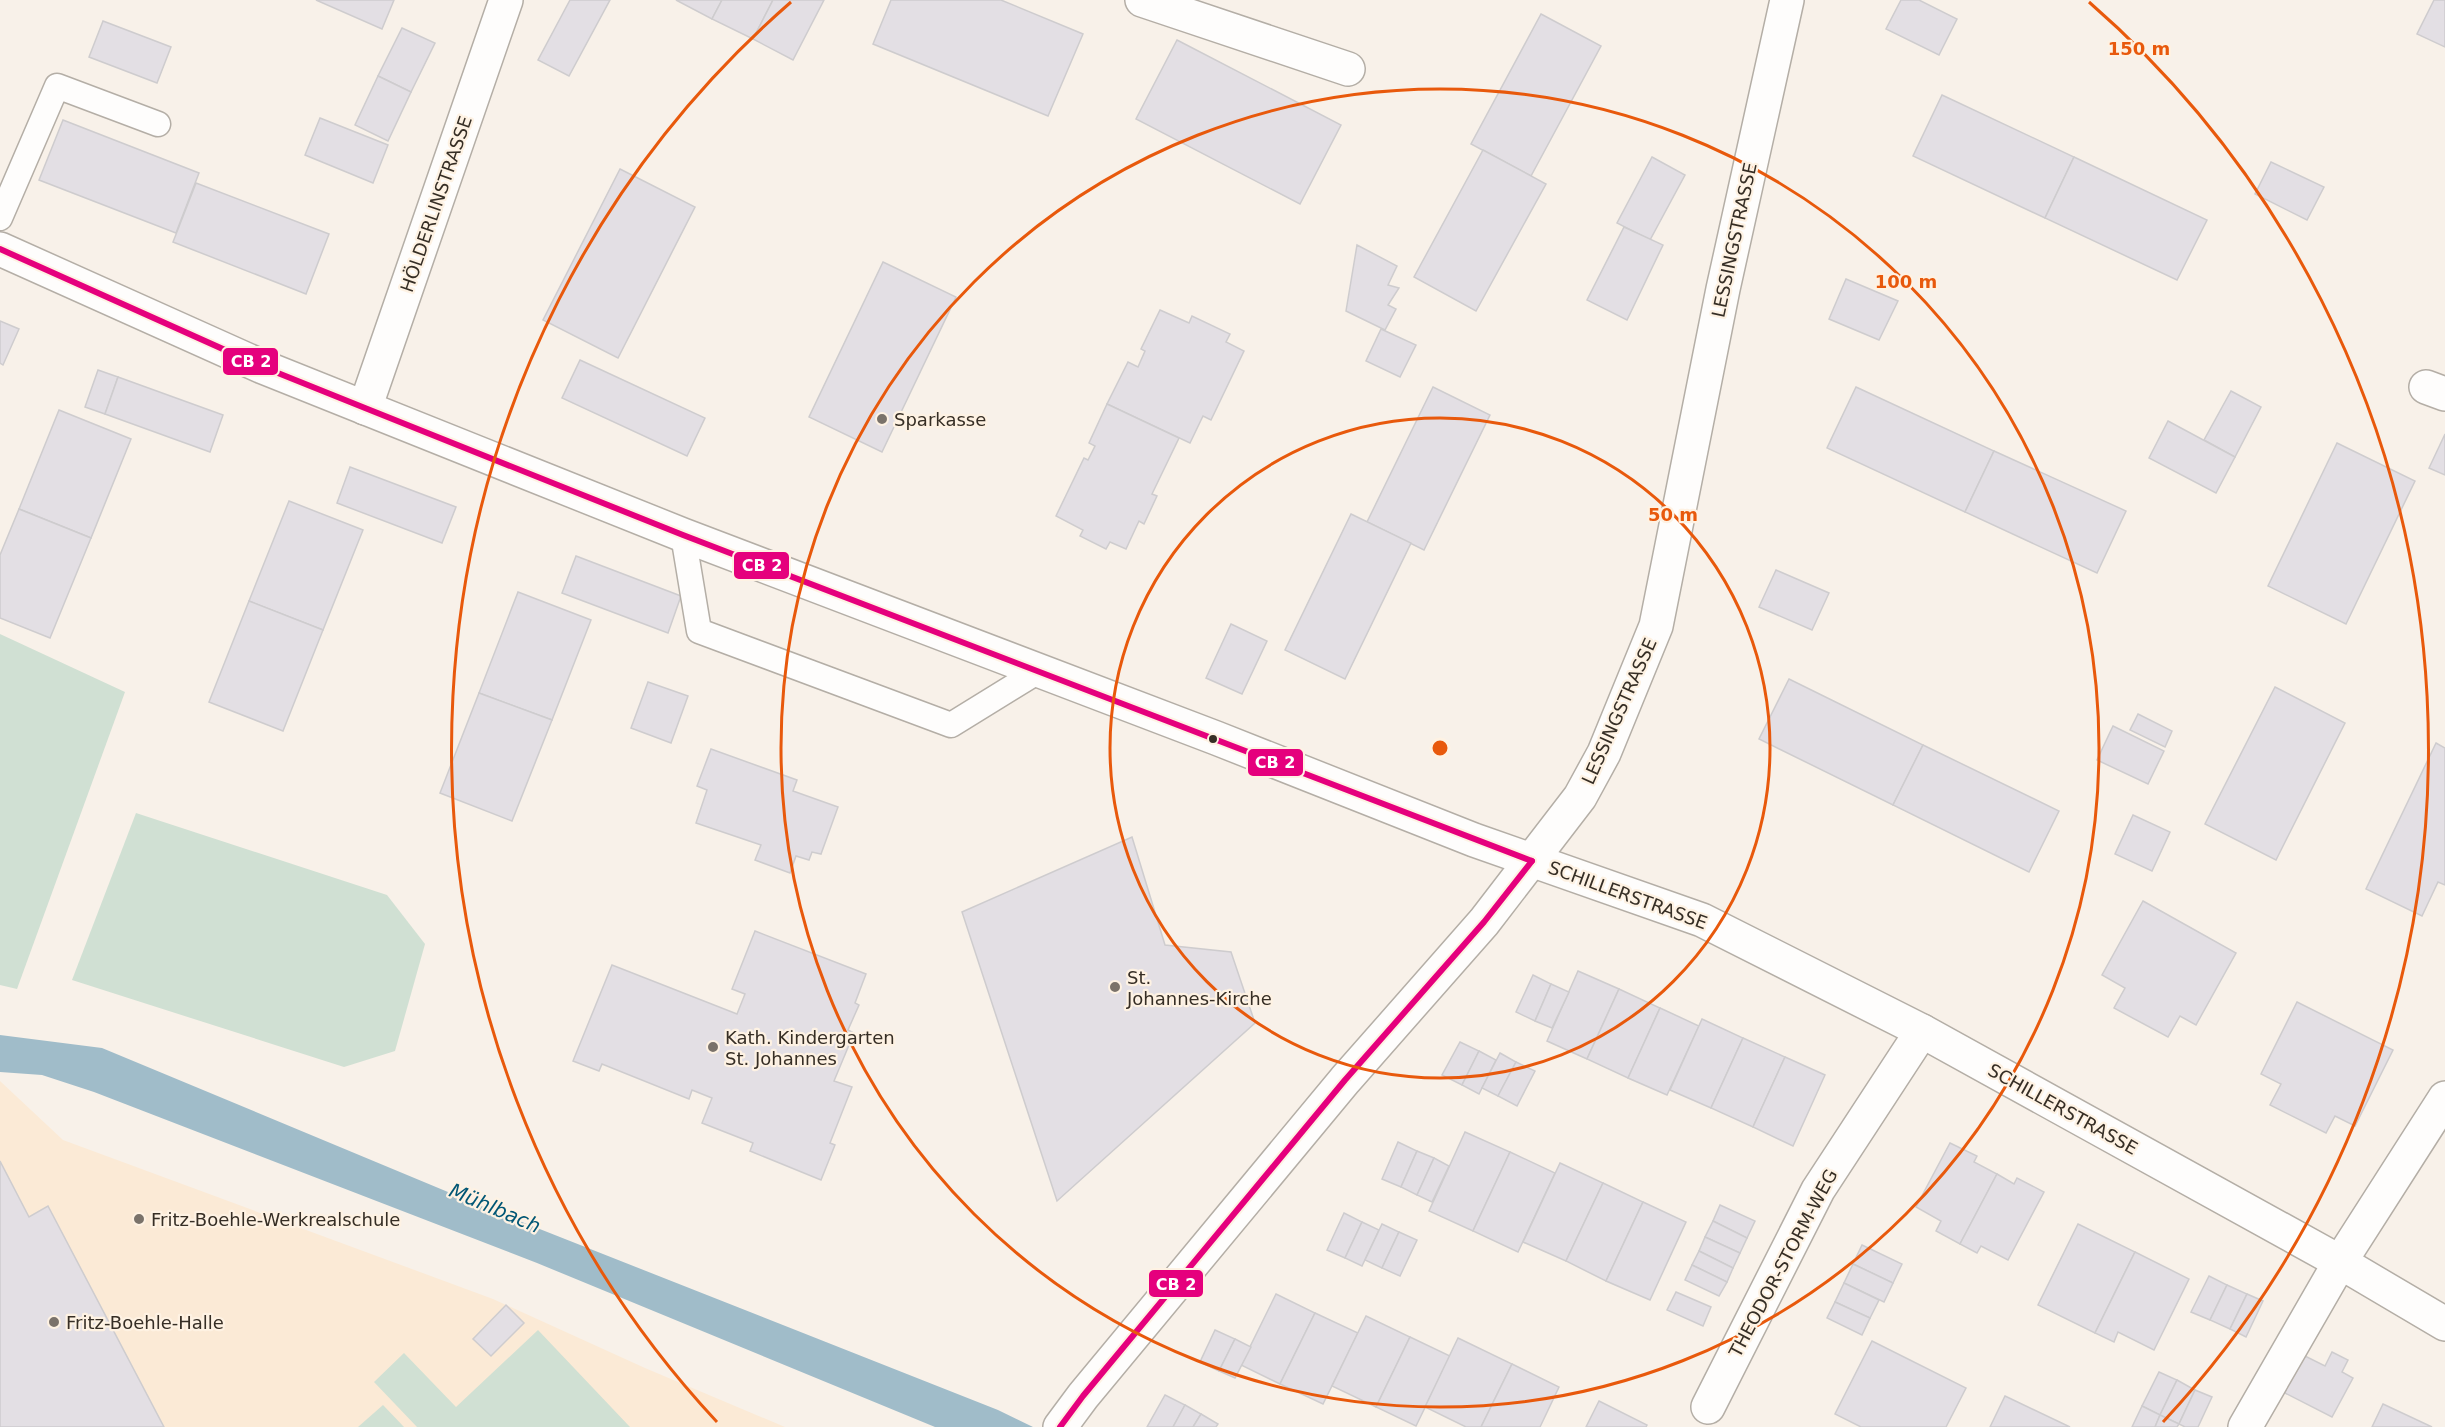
<svg xmlns="http://www.w3.org/2000/svg" width="2445" height="1427" font-family="'DejaVu Sans',sans-serif">
<style>
.built{fill:#fbead6}
.green{fill:#d0e0d3}
.water{fill:#a0bcc9}
.building{fill:#e3dfe4;stroke:#ceccce;stroke-width:1.5}
.lines{fill:none;stroke-linecap:round;stroke-linejoin:round}
.lane-casing{stroke:#b4aea6;stroke-width:27}
.street-casing{stroke:#b4aea6;stroke-width:36}
.lane{stroke:#fefdfc;stroke-width:24}
.street{stroke:#fefdfc;stroke-width:33}
.bus-1-casing{stroke:#fef2e3;stroke-width:10}
.bus-1{stroke:#e5007d;stroke-width:6}
.ring{fill:none;stroke:#e8590c;stroke-width:3}
.poi-dot{fill:#7a726a;stroke:#fef2e3;stroke-width:2}
.bus-dot{fill:#362e25;stroke:#fef2e3;stroke-width:2}
.labels{text-anchor:middle;dominant-baseline:central;stroke-width:4.5;stroke-linejoin:round;paint-order:stroke}
.street-label{font-size:18px;fill:#362e25;stroke:#fef2e3}
.poi-label{font-size:18px;fill:#362e25;stroke:#fef2e3;text-anchor:start}
.water-label{font-size:20px;font-style:italic;fill:#015675;stroke:#fef2e3}
.centre{fill:#e8590c;stroke:#fef2e3;stroke-width:3}
.ring-label{font-size:18px;text-anchor:middle;font-weight:bold;fill:#e8590c;stroke:#fef2e3;stroke-width:4.5;stroke-linejoin:round;paint-order:stroke}
.line-badge{stroke:#fef2e3;stroke-width:2}
.badge-label{font-size:16px;text-anchor:middle;font-weight:bold;fill:#fff}
</style>
<rect width="100%" height="100%" fill="#f8f1e9"/>
<polygon class="built" points="0,1081 63,1140 493,1299 645,1368 785,1427 0,1427"/>
<g class="green">
<polygon points="0,634 125,692 17,989 0,985"/>
<polygon points="136,813 387,895 425,944 395,1051 344,1067 72,980"/>
<polygon points="538,1330 630,1427 417,1427 374,1382 404,1353 456,1407"/>
<polygon points="383,1405 404,1427 358,1427"/>
</g>
<polygon class="water" points="0,1035 102,1048 484,1207 998,1410 1033,1427 935,1427 537,1263 94,1092 42,1075 0,1072"/>
<g class="building">
<polygon points="316,0 394,0 382,29"/>
<polygon points="570,0 610,0 569,76 538,60"/>
<polygon points="676,0 722,0 712,19"/>
<polygon points="722,0 773,0 753,39 712,19"/>
<polygon points="773,0 824,0 793,60 753,39"/>
<polygon points="891,0 1001,0 1083,34 1048,116 873,44"/>
<polygon points="1901,0 1919,0 1957,19 1939,55 1886,29"/>
<polygon points="2434,0 2445,0 2445,47 2417,34"/>
<polygon points="1541,14 1601,46 1531,176 1471,144"/>
<polygon points="103,21 171,47 157,83 89,57"/>
<polygon points="402,28 435,43 411,92 378,76"/>
<polygon points="1177,40 1341,125 1300,204 1136,119"/>
<polygon points="378,76 411,92 388,141 355,125"/>
<polygon points="1942,95 2074,157 2045,218 1913,156"/>
<polygon points="320,118 388,145 373,183 305,155"/>
<polygon points="63,120 199,173 176,233 39,180"/>
<polygon points="1483,150 1546,184 1476,311 1414,277"/>
<polygon points="1652,157 1685,175 1650,240 1617,223"/>
<polygon points="2074,157 2207,220 2177,280 2045,218"/>
<polygon points="2271,162 2324,187 2307,220 2255,194"/>
<polygon points="620,169 695,207 618,358 543,320"/>
<polygon points="196,183 329,234 306,294 173,242"/>
<polygon points="1624,227 1663,245 1627,320 1587,300"/>
<polygon points="1357,245 1397,266 1388,285 1399,288 1388,305 1396,309 1385,330 1346,311"/>
<polygon points="883,262 956,297 882,452 809,417"/>
<polygon points="1846,279 1898,301 1879,340 1829,319"/>
<polygon points="1160,310 1189,323 1192,316 1230,334 1226,342 1244,351 1211,420 1203,416 1190,443 1107,404 1128,362 1138,367 1145,351 1141,349"/>
<polygon points="0,321 19,329 3,365 0,363"/>
<polygon points="1381,329 1416,345 1400,377 1366,361"/>
<polygon points="580,360 705,418 687,456 562,398"/>
<polygon points="98,370 118,377 105,414 85,407"/>
<polygon points="118,377 223,415 210,452 105,414"/>
<polygon points="1433,387 1490,415 1424,550 1367,522"/>
<polygon points="1856,387 1994,451 1965,512 1827,448"/>
<polygon points="2231,391 2261,407 2235,457 2204,440"/>
<polygon points="1107,404 1179,438 1152,494 1157,496 1144,524 1139,521 1126,549 1110,542 1106,549 1080,536 1083,530 1056,516 1084,458 1088,460 1095,446 1089,443"/>
<polygon points="59,410 131,439 91,538 19,509"/>
<polygon points="2168,421 2235,457 2216,493 2149,458"/>
<polygon points="2445,434 2445,475 2429,468"/>
<polygon points="2337,443 2415,481 2346,624 2268,586"/>
<polygon points="1994,451 2126,511 2097,573 1965,512"/>
<polygon points="350,467 456,507 442,543 337,503"/>
<polygon points="289,501 363,530 323,630 249,601"/>
<polygon points="19,509 91,538 50,638 0,618 0,555"/>
<polygon points="1351,514 1411,543 1345,679 1285,650"/>
<polygon points="576,556 681,596 668,633 562,593"/>
<polygon points="1776,570 1829,593 1812,630 1759,607"/>
<polygon points="518,592 591,620 552,720 479,693"/>
<polygon points="249,601 323,630 283,731 209,702"/>
<polygon points="1231,624 1267,641 1242,694 1206,678"/>
<polygon points="1789,679 1923,745 1893,805 1759,739"/>
<polygon points="648,682 688,696 671,743 631,728"/>
<polygon points="2275,687 2345,723 2276,860 2205,824"/>
<polygon points="479,693 552,720 512,821 440,793"/>
<polygon points="2138,714 2172,731 2165,747 2130,730"/>
<polygon points="2113,726 2164,751 2148,784 2097,760"/>
<polygon points="2436,743 2445,748 2445,885 2438,882 2422,916 2366,889"/>
<polygon points="1923,745 2059,811 2029,872 1893,805"/>
<polygon points="711,749 797,780 793,791 838,807 821,854 812,852 809,860 796,856 790,873 755,860 761,845 696,823 707,790 697,786"/>
<polygon points="2133,815 2170,832 2152,871 2115,854"/>
<polygon points="1132,837 1165,945 1231,952 1255,1023 1057,1201 962,912"/>
<polygon points="2143,901 2236,953 2196,1025 2180,1016 2168,1037 2114,1008 2125,988 2102,975"/>
<polygon points="755,931 866,974 855,1003 859,1005 848,1030 854,1033 834,1081 852,1087 830,1143 835,1145 821,1180 750,1151 753,1143 702,1123 712,1098 692,1090 689,1099 602,1064 599,1071 573,1061 612,965 737,1014 745,994 732,989"/>
<polygon points="1578,971 1619,989 1587,1059 1547,1041"/>
<polygon points="1533,975 1551,984 1535,1021 1516,1012"/>
<polygon points="1551,984 1569,992 1552,1028 1535,1021"/>
<polygon points="1619,989 1660,1008 1628,1078 1587,1059"/>
<polygon points="2297,1002 2393,1050 2355,1126 2335,1116 2326,1133 2270,1105 2281,1084 2261,1074"/>
<polygon points="1660,1008 1699,1026 1667,1095 1628,1078"/>
<polygon points="1702,1019 1743,1038 1711,1108 1670,1090"/>
<polygon points="1743,1038 1785,1057 1753,1127 1711,1108"/>
<polygon points="1460,1042 1479,1051 1462,1085 1442,1075"/>
<polygon points="1479,1051 1496,1060 1479,1094 1462,1085"/>
<polygon points="1500,1053 1516,1062 1498,1096 1482,1088"/>
<polygon points="1785,1057 1825,1075 1793,1146 1753,1127"/>
<polygon points="1516,1062 1535,1071 1517,1106 1498,1096"/>
<polygon points="1465,1132 1510,1152 1473,1231 1429,1211"/>
<polygon points="1398,1142 1417,1151 1401,1187 1382,1179"/>
<polygon points="1950,1143 1977,1156 1974,1162 1997,1174 1960,1244 1936,1231 1941,1221 1916,1207"/>
<polygon points="1417,1151 1434,1158 1417,1195 1401,1187"/>
<polygon points="1510,1152 1555,1173 1518,1252 1473,1231"/>
<polygon points="1434,1158 1449,1166 1432,1202 1417,1195"/>
<polygon points="0,1161 29,1217 48,1206 164,1427 0,1427"/>
<polygon points="1560,1163 1603,1183 1566,1261 1523,1242"/>
<polygon points="1997,1174 2014,1184 2017,1178 2044,1192 2008,1260 1981,1246 1977,1253 1960,1244"/>
<polygon points="1603,1183 1643,1202 1606,1281 1566,1261"/>
<polygon points="1643,1202 1686,1222 1650,1300 1606,1281"/>
<polygon points="1720,1205 1755,1221 1747,1238 1713,1221"/>
<polygon points="1344,1213 1362,1222 1345,1258 1327,1250"/>
<polygon points="1713,1221 1747,1238 1740,1253 1705,1237"/>
<polygon points="1362,1222 1379,1230 1362,1266 1345,1258"/>
<polygon points="1382,1224 1399,1232 1382,1268 1365,1260"/>
<polygon points="2078,1224 2135,1252 2095,1333 2038,1305"/>
<polygon points="1399,1232 1417,1240 1400,1276 1382,1268"/>
<polygon points="1705,1237 1740,1253 1733,1268 1699,1251"/>
<polygon points="1862,1245 1902,1264 1893,1283 1853,1264"/>
<polygon points="1699,1251 1733,1268 1727,1282 1692,1265"/>
<polygon points="2135,1252 2189,1279 2154,1350 2118,1332 2114,1342 2095,1333"/>
<polygon points="1853,1264 1893,1283 1884,1302 1844,1283"/>
<polygon points="1692,1265 1727,1282 1719,1296 1685,1280"/>
<polygon points="2209,1276 2227,1285 2210,1320 2191,1312"/>
<polygon points="1844,1283 1879,1300 1870,1318 1835,1302"/>
<polygon points="2227,1285 2247,1294 2230,1329 2210,1320"/>
<polygon points="1676,1292 1711,1307 1703,1326 1667,1310"/>
<polygon points="1276,1294 1315,1313 1280,1384 1241,1365"/>
<polygon points="2247,1294 2263,1301 2246,1337 2230,1329"/>
<polygon points="1835,1302 1870,1318 1862,1335 1827,1318"/>
<polygon points="506,1305 524,1323 491,1356 473,1339"/>
<polygon points="1315,1313 1358,1333 1323,1404 1280,1384"/>
<polygon points="1366,1316 1410,1337 1376,1407 1332,1386"/>
<polygon points="1215,1330 1235,1339 1219,1371 1200,1362"/>
<polygon points="1410,1337 1450,1356 1416,1426 1376,1407"/>
<polygon points="1458,1338 1512,1364 1481,1427 1466,1427 1425,1407"/>
<polygon points="1235,1339 1251,1347 1235,1378 1219,1371"/>
<polygon points="1872,1341 1966,1388 1946,1427 1861,1427 1835,1414"/>
<polygon points="2332,1352 2348,1360 2342,1372 2353,1378 2332,1417 2283,1392 2303,1355 2325,1366"/>
<polygon points="1512,1364 1559,1387 1540,1427 1481,1427"/>
<polygon points="2159,1372 2177,1380 2160,1415 2142,1406"/>
<polygon points="2177,1380 2195,1390 2179,1424 2160,1415"/>
<polygon points="2195,1390 2212,1397 2198,1427 2185,1427 2179,1424"/>
<polygon points="1165,1395 1185,1405 1173,1427 1147,1427"/>
<polygon points="2005,1396 2070,1427 1990,1427"/>
<polygon points="1599,1401 1647,1425 1646,1427 1586,1427"/>
<polygon points="2383,1404 2432,1427 2372,1427"/>
<polygon points="1185,1405 1201,1414 1193,1427 1173,1427"/>
<polygon points="2142,1406 2160,1415 2155,1427 2132,1427"/>
<polygon points="1201,1414 1218,1424 1216,1427 1193,1427"/>
<polygon points="2160,1415 2179,1424 2177,1427 2155,1427"/>
</g>
<g class="lines">
<g class="lane-casing">
<g id="lane">
<polyline points="0,218 57,86 158,124"/>
<polyline points="683,535 699,631 951,725 1037,672"/>
</g>
</g>
<g class="street-casing">
<g id="street">
<polyline points="1142,0 1348,69"/>
<polyline points="0,249 263,367 683,535 1216,738 1474,840 1702,920 1922,1031 2340,1262 2445,1324"/>
<polyline points="2426,387 2445,394"/>
<polyline points="365,408 506,0"/>
<polyline points="1708,1407 1818,1190 1922,1031"/>
<polyline points="1060,1427 1083,1396 1345,1080 1484,922 1580,797 1604,753 1656,626 1723,289 1787,0"/>
<polyline points="2245,1427 2340,1262 2445,1098"/>
</g>
</g>
<use href="#lane" class="lane"/>
<use href="#street" class="street"/>
<g class="bus-1-casing">
<g id="bus-1">
<polyline points="0,249 263,367 365,408 683,535 1532,861"/>
<polyline points="1060,1427 1083,1396 1345,1080 1484,922 1532,861"/>
</g>
</g>
<use href="#bus-1" class="bus-1"/>
</g>
<g class="ring">
<circle cx="1440" cy="748" r="330"/>
<circle cx="1440" cy="748" r="659"/>
<path d="M717 1422A989 989 0 0 1 791 2M2089 2A989 989 0 0 1 2163 1422"/>
</g>
<g class="poi-dot">
<circle cx="882" cy="419" r="6"/>
<circle cx="1115" cy="987" r="6"/>
<circle cx="713" cy="1047" r="6"/>
<circle cx="139" cy="1219" r="6"/>
<circle cx="54" cy="1322" r="6"/>
</g>
<circle class="bus-dot" cx="1213" cy="739" r="5"/>
<g class="labels">
<g class="street-label">
<text transform="translate(436 204) rotate(-71)">HÖLDERLINSTRASSE</text>
<text transform="translate(1734 240) rotate(-78)">LESSINGSTRASSE</text>
<text transform="translate(1619 711) rotate(-66)">LESSINGSTRASSE</text>
<text transform="translate(1628 895) rotate(20)">SCHILLERSTRASSE</text>
<text transform="translate(2063 1109) rotate(29)">SCHILLERSTRASSE</text>
<text transform="translate(1783 1263) rotate(-62)">THEODOR-STORM-WEG</text>
</g>
<g class="poi-label">
<text x="894" y="419">Sparkasse</text>
<text x="1127" y="977">St.<tspan x="1127" dy="21">Johannes-Kirche</tspan></text>
<text x="725" y="1037">Kath. Kindergarten<tspan x="725" dy="21">St. Johannes</tspan></text>
<text x="151" y="1219">Fritz-Boehle-Werkrealschule</text>
<text x="66" y="1322">Fritz-Boehle-Halle</text>
</g>
<g class="water-label">
<text transform="translate(495 1208) rotate(23)">Mühlbach</text>
</g>
</g>
<circle cx="1440" cy="748" r="9" class="centre"/>
<g class="ring-label">
<text x="2139" y="55">150 m</text>
<text x="1906" y="288">100 m</text>
<text x="1673" y="521">50 m</text>
</g>
<g class="line-badge">
<rect x="222" y="347" width="57" height="29" rx="6" fill="#e5007d"/>
<rect x="733" y="551" width="57" height="29" rx="6" fill="#e5007d"/>
<rect x="1247" y="748" width="57" height="29" rx="6" fill="#e5007d"/>
<rect x="1148" y="1269" width="56" height="29" rx="6" fill="#e5007d"/>
</g>
<g class="badge-label">
<text x="251" y="367">CB 2</text>
<text x="762" y="571">CB 2</text>
<text x="1275" y="768">CB 2</text>
<text x="1176" y="1290">CB 2</text>
</g>
</svg>
